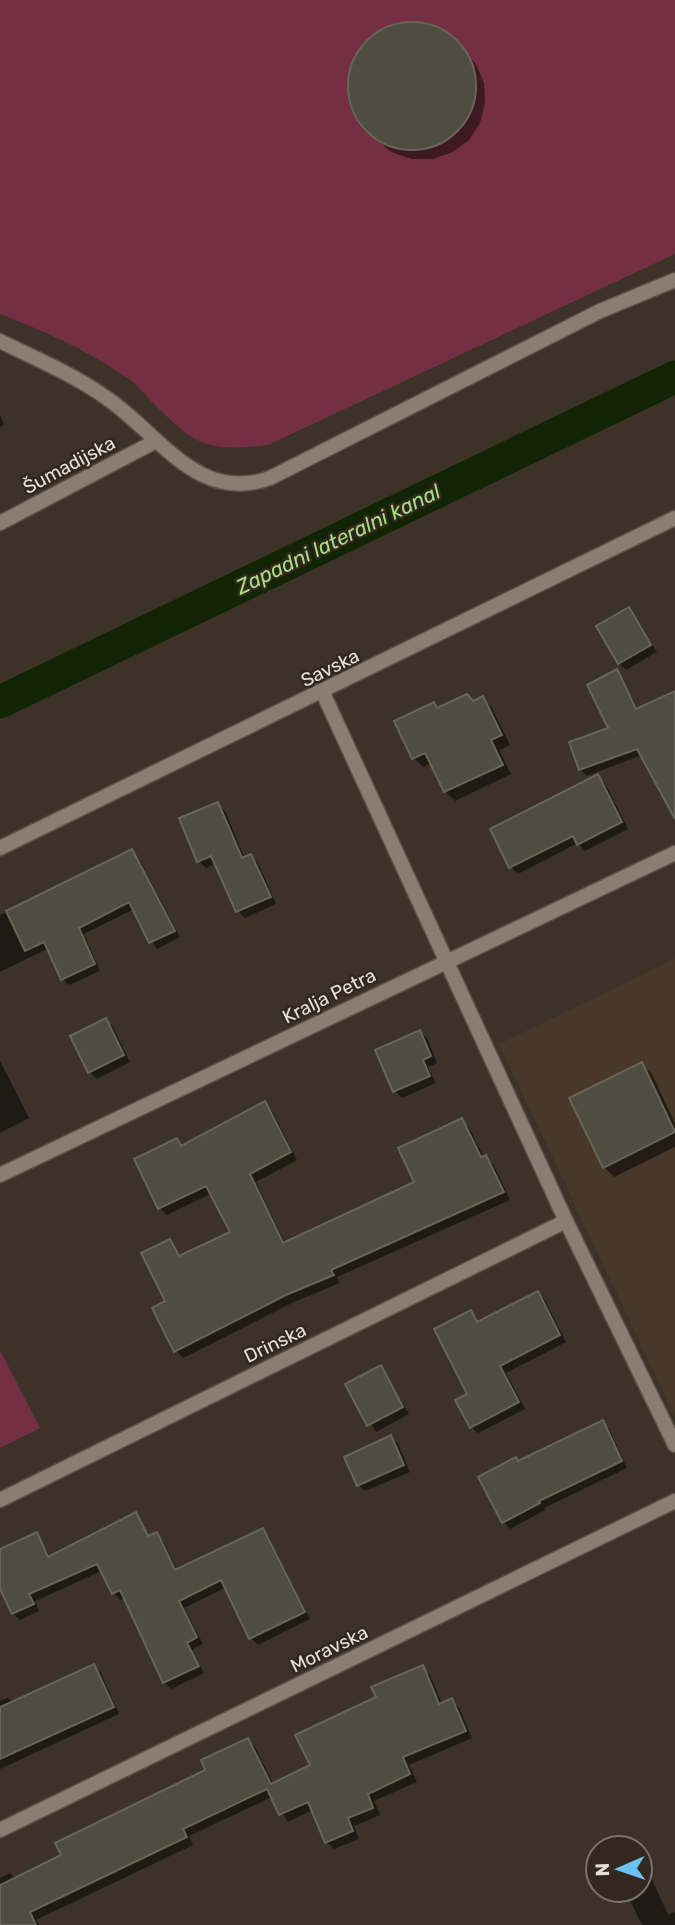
<svg xmlns="http://www.w3.org/2000/svg" width="675" height="1925" font-family="Rubik,sans-serif">
<style>
.built{fill:#473829}
.green{fill:#742f45}
.shadow{fill:#0007}
.lines{fill:none;stroke-linecap:round;stroke-linejoin:round}
.canal{stroke:#112505;stroke-width:33}
.building{fill:#4f4d3f;stroke:#676557;stroke-width:2}
.street-casing{stroke:#5a5148;stroke-width:17}
.street{stroke:#8a7e72;stroke-width:14}
.labels{text-anchor:middle;dominant-baseline:central;stroke-width:5;stroke-linejoin:round;paint-order:stroke}
.street-label{font-size:19px;fill:#e6dfd9;stroke:#32281e}
.water-label{font-size:21px;font-style:italic;fill:#a4de86;stroke:#32281e}
</style>
<rect width="100%" height="100%" fill="#3c3228"/>
<polygon class="built" points="675,959 675,1417 499,1044"/>
<g class="green">
<path d="M0 0H675V254L268 445C207 452 196 446 153 403 145 395 136 383 126 377 87 350 44 331 0 314Z"/>
<polygon points="0,1350 40,1428 0,1448"/>
</g>
<g class="shadow">
<polygon points="414,23 434,27 452,38 476,64 484,83 485,103 480,123 469,140 453,152 433,159 412,159 391,152 375,138 353,108 349,87 353,67 361,49 376,35 394,26"/>
<polygon points="0,415 4,425 0,427"/>
<polygon points="629,609 657,652 626,670 619,663"/>
<polygon points="617,672 639,710 675,693 675,800 642,755 587,776 580,769 610,729"/>
<polygon points="482,698 492,708 510,745 499,750 511,774 455,801 445,791 432,763 423,767 414,758 434,704 439,709"/>
<polygon points="598,776 605,783 628,829 585,851 578,843 518,874 511,867"/>
<polygon points="218,804 225,811 245,859 251,856 258,863 276,904 245,918 238,911 217,863 206,868 199,861"/>
<polygon points="132,851 138,857 180,937 157,949 134,909 84,934 100,971 69,985 62,979 49,948 0,972 0,915"/>
<polygon points="106,1020 113,1027 130,1062 97,1079 90,1072"/>
<polygon points="420,1032 427,1038 437,1063 428,1067 436,1083 402,1098 395,1091"/>
<polygon points="0,1061 29,1118 0,1133"/>
<polygon points="641,1064 652,1074 675,1123 675,1147 614,1177 604,1167"/>
<polygon points="265,1104 272,1111 297,1160 256,1182 285,1244 416,1183 462,1120 469,1127 484,1158 493,1164 510,1200 337,1277 340,1283 294,1302 183,1358 176,1351 167,1302 170,1241 182,1257 232,1233 212,1193 167,1215 160,1208 176,1140 183,1147"/>
<polygon points="538,1293 545,1300 566,1342 506,1373 525,1409 478,1433 471,1427 471,1312 479,1323"/>
<polygon points="380,1367 409,1414 376,1432 347,1385"/>
<polygon points="602,1423 609,1429 627,1468 544,1508 545,1510 510,1529 504,1522 518,1462"/>
<polygon points="391,1438 398,1444 410,1472 365,1491 358,1485"/>
<polygon points="135,1515 150,1537 156,1534 163,1541 177,1570 262,1530 269,1537 310,1619 258,1645 251,1638 227,1587 184,1608 203,1644 192,1650 204,1673 171,1689 164,1682 125,1598 120,1600 114,1593 102,1571 35,1601 39,1611 20,1620 13,1613 0,1584 0,1551 36,1534 51,1558"/>
<polygon points="94,1666 101,1673 119,1714 0,1769 0,1701 8,1698 13,1703"/>
<polygon points="422,1667 430,1675 442,1704 452,1700 459,1708 472,1738 409,1765 417,1782 374,1801 380,1815 354,1826 359,1839 334,1849 327,1842 313,1810 288,1822 272,1797 189,1836 193,1845 36,1920 39,1925 0,1925 0,1878 10,1873 16,1879 63,1856 208,1771 247,1740 255,1747 274,1785 312,1766 378,1698"/>
<polygon points="640,1862 647,1868 668,1915 675,1912 675,1925 642,1925 625,1890 640,1890"/>
</g>
<g class="lines">
<polyline class="canal" points="0,702 675,377"/>
</g>
<g class="building">
<circle cx="412" cy="86" r="64"/>
<polygon points="629,607 651,645 618,664 596,626"/>
<polygon points="617,669 636,709 675,691 675,819 637,749 579,770 569,742 608,728 587,685"/>
<polygon points="467,694 473,701 483,696 502,735 491,740 503,765 444,792 425,753 412,759 394,721 434,702 437,708"/>
<polygon points="598,774 622,822 577,845 573,836 509,868 490,829"/>
<polygon points="218,802 242,858 251,854 271,897 236,912 211,856 197,862 179,818"/>
<polygon points="132,849 175,931 149,943 129,902 79,928 95,964 61,980 44,942 25,951 6,911"/>
<polygon points="106,1018 124,1055 88,1073 70,1036"/>
<polygon points="420,1030 431,1056 423,1060 430,1076 393,1092 375,1050"/>
<polygon points="642,1062 675,1132 603,1168 569,1098"/>
<polygon points="265,1101 291,1152 250,1174 283,1243 414,1182 398,1148 462,1118 481,1157 486,1155 504,1192 331,1270 334,1275 286,1295 174,1352 152,1308 165,1301 141,1253 170,1239 179,1256 230,1232 206,1186 158,1209 134,1159 177,1138 181,1146"/>
<polygon points="538,1291 560,1335 500,1366 519,1402 470,1428 455,1400 467,1394 434,1329 471,1310 477,1322"/>
<polygon points="381,1365 403,1407 367,1426 345,1384"/>
<polygon points="603,1420 622,1461 539,1501 540,1503 502,1523 478,1477 516,1457 518,1461"/>
<polygon points="391,1435 404,1465 357,1486 344,1457"/>
<polygon points="136,1512 148,1536 157,1532 175,1570 263,1528 305,1612 249,1639 221,1580 179,1601 197,1637 187,1643 199,1666 163,1683 120,1590 112,1594 97,1564 29,1594 34,1604 12,1614 0,1589 0,1549 37,1532 48,1557"/>
<polygon points="94,1664 114,1707 0,1759 0,1707"/>
<polygon points="423,1665 439,1704 452,1698 466,1731 403,1757 410,1774 368,1794 373,1808 348,1818 353,1831 325,1843 308,1802 279,1815 267,1789 183,1829 187,1837 30,1912 36,1925 0,1925 0,1885 61,1855 55,1843 205,1770 201,1760 248,1738 271,1784 310,1765 295,1735 376,1697 371,1687"/>
</g>
<g class="lines">
<g class="street-casing">
<g id="street">
<path d="M0 341C36 359 75 375 108 399 160 435 198 504 270 478L600 311 675 280"/>
<polyline points="0,523 156,441"/>
<polyline points="323,693 566,1221 675,1445"/>
<polyline points="0,848 675,518"/>
<polyline points="0,1175 675,853"/>
<polyline points="0,1500 566,1221"/>
<polyline points="0,1830 675,1501"/>
</g>
</g>
<use href="#street" class="street"/>
</g>
<g class="labels">
<g class="street-label">
<text transform="translate(69 465) rotate(-28)">Šumadijska</text>
<text transform="translate(330 668) rotate(-26)">Savska</text>
<text transform="translate(329 996) rotate(-26)">Kralja Petra</text>
<text transform="translate(275 1343) rotate(-26)">Drinska</text>
<text transform="translate(329 1649) rotate(-26)">Moravska</text>
</g>
<g class="water-label">
<text transform="translate(338 539) rotate(-26)">Zapadni lateralni kanal</text>
</g>
</g>
<g transform="translate(619 1869) rotate(268)"><circle r="33" fill="#32281e" stroke="#7a7169" stroke-width="2"/>
<path d="M0-5L12 26L0 18L-12 26Z" fill="#6ec2f3"/>
<text y="-10" font-size="19" font-weight="bold" text-anchor="middle" fill="#e6dfd9">N</text>
</g>
</svg>
